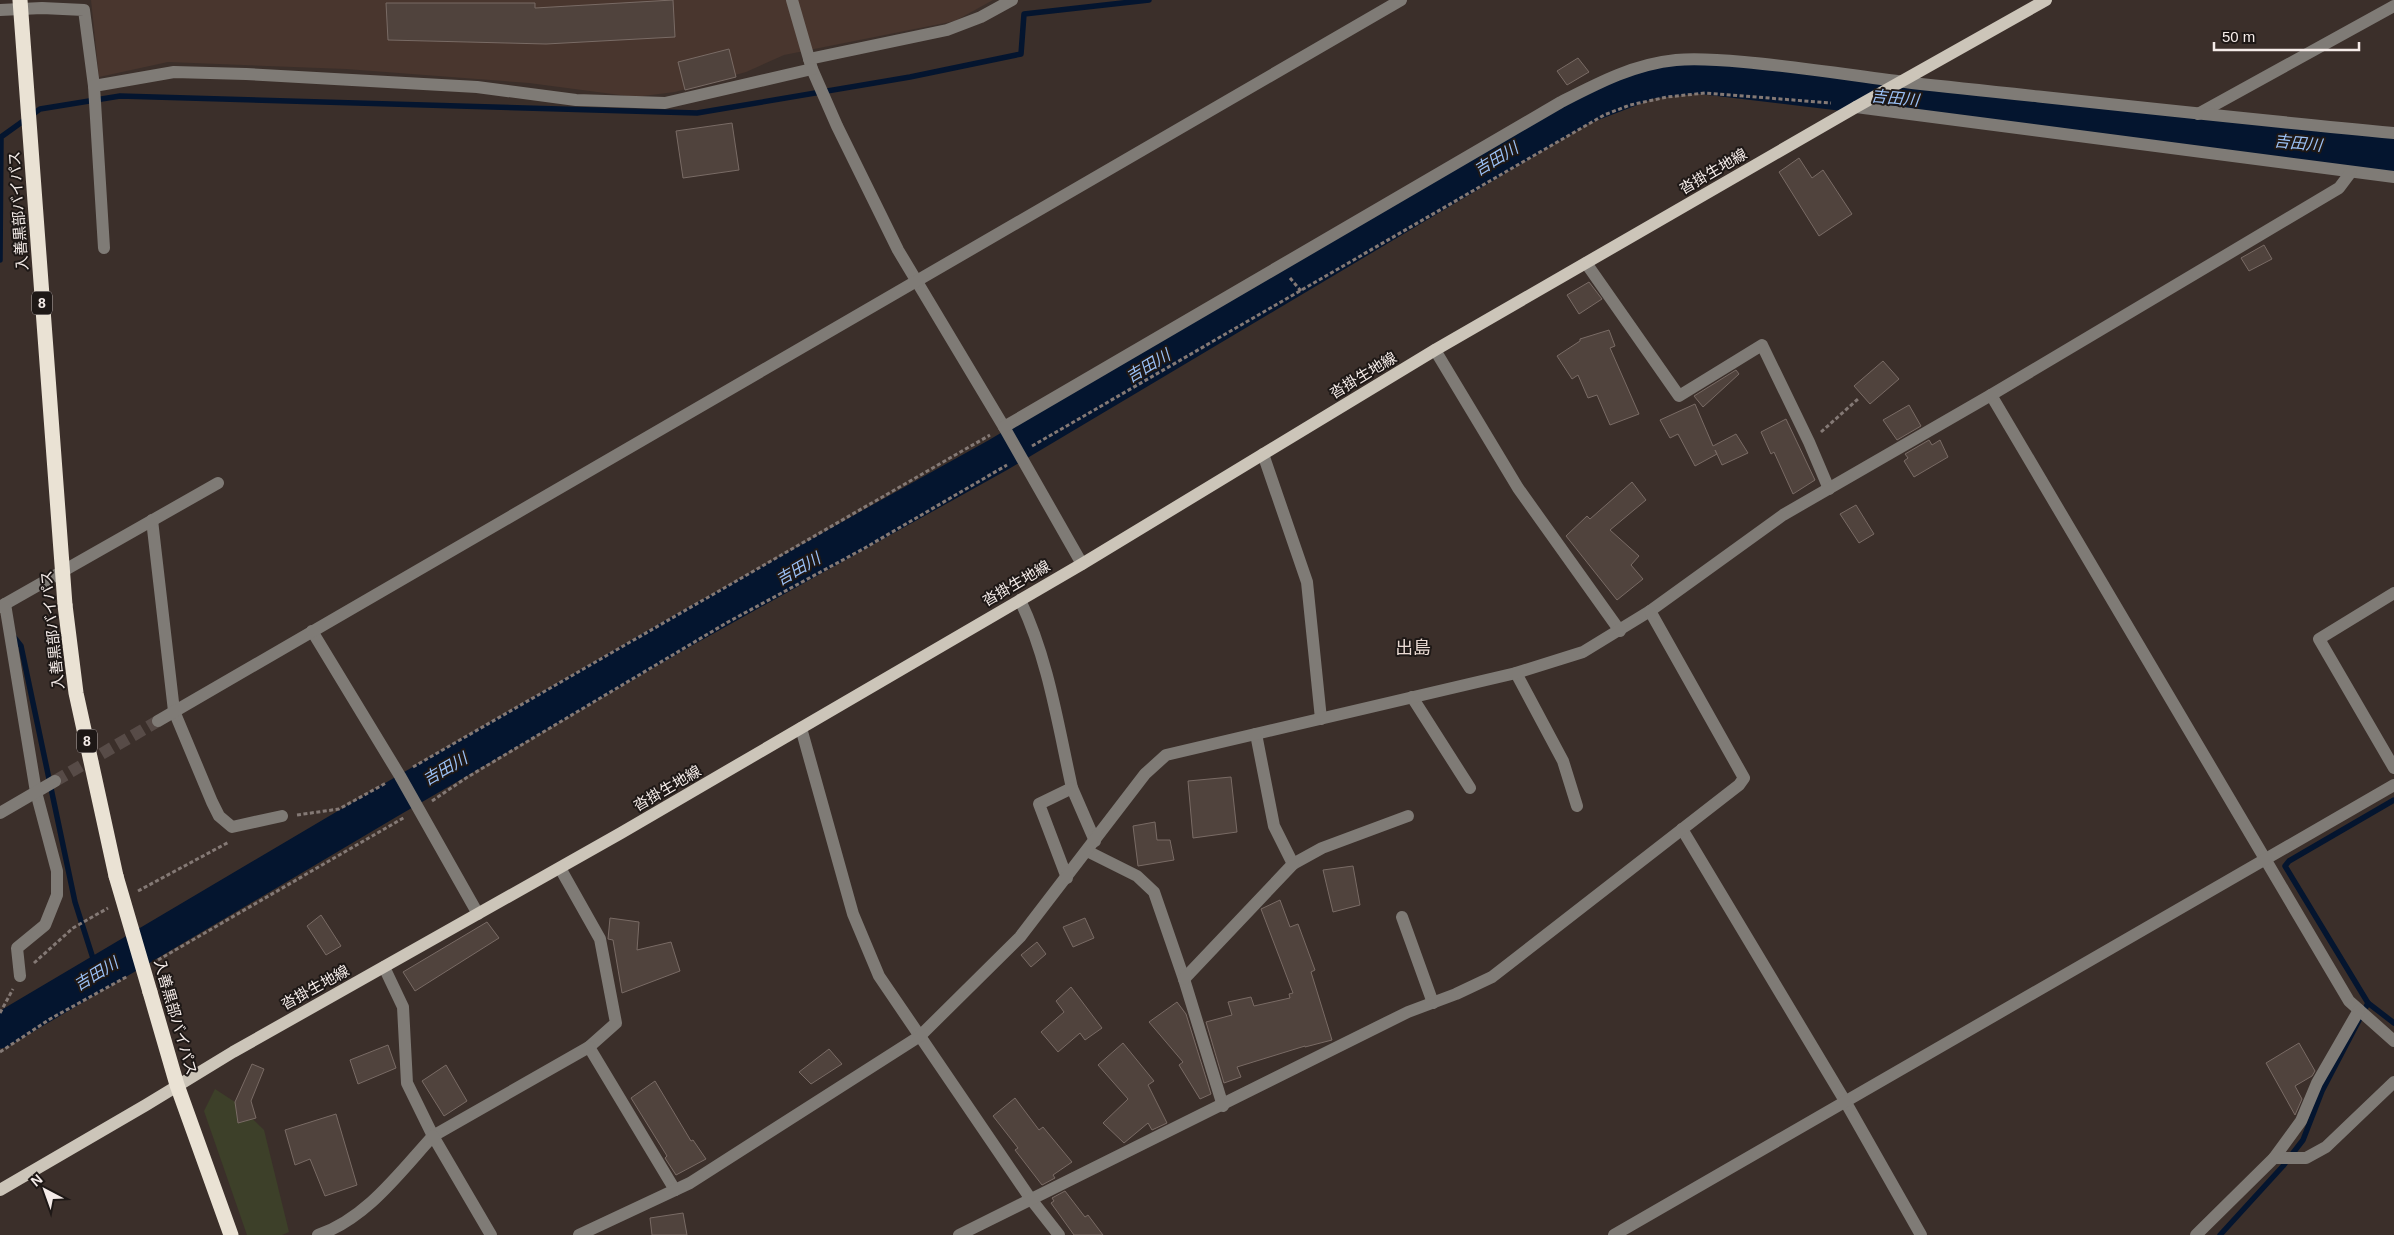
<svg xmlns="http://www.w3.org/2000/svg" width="2394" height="1235" font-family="Helvetica,'Noto Sans JP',sans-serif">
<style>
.built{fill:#49362e}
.green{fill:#3d4029}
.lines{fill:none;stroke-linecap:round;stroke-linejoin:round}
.stream{stroke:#04152f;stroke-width:5.5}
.river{stroke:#04152f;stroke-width:35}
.building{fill:#50433d;stroke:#796b65}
.minor-tunnel{stroke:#574b47;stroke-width:12;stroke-dasharray:12 6;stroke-linecap:butt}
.path{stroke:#847975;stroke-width:3;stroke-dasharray:4 2.5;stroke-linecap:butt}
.minor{stroke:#7f7b76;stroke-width:12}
.major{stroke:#ccc5b9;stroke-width:12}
.highway{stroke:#eae2d4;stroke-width:15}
.highway-bridge{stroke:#eae2d4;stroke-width:15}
.labels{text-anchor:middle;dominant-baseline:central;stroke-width:4;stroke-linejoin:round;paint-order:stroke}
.shield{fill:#1e1816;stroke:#b4acaa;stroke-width:1}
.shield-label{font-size:14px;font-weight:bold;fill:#f5ece9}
.street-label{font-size:15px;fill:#f5ece9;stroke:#1e1816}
.water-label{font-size:16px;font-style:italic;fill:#9bc1f6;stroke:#1e1816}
.quarter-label{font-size:18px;fill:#eadad3;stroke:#1e1816}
</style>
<rect width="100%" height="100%" fill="#3b2f2a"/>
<polygon class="built" points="91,0 993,0 955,21 784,55 746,72 675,92 635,97 529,83 346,69 168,62 99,77"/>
<polygon class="green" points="215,1089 235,1102 264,1130 289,1232 282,1235 247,1235 204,1111"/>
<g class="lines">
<g class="stream">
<polyline points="0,260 1,137 40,109 120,96 697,113 910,77 1021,54 1024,14 1149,0"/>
<polyline points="14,637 21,646 75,902 98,974"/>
<polyline points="2394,800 2289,861 2285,866 2368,1003 2394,1023"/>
<polyline points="2220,1235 2283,1166 2303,1140 2322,1091 2368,1003"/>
</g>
<polyline class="river" points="0,1031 389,801 682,631 998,455 1581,108 1651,81 1698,76 1948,106 2394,154"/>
</g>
<g class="building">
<polygon points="673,0 675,37 546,44 388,40 386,3 535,3 535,8"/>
<polygon points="729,49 736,77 685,90 678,62"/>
<polygon points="1578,58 1589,72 1567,85 1557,71"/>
<polygon points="732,123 739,170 683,178 676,131"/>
<polygon points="1799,158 1812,178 1823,170 1852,214 1819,236 1779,172"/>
<polygon points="2264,245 2272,259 2249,271 2241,258"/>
<polygon points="1589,282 1602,299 1579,314 1567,295"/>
<polygon points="1609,330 1615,346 1610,348 1639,414 1610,425 1597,395 1588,398 1578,375 1572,379 1557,356 1580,341 1580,339"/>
<polygon points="1883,361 1899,379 1870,404 1854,386"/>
<polygon points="1736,370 1739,374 1703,407 1694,396"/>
<polygon points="1695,404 1713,446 1736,434 1748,453 1722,465 1715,450 1717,454 1695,466 1678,434 1670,438 1660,420"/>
<polygon points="1909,405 1921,426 1897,440 1883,420"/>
<polygon points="1786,419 1815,480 1793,494 1774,452 1771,454 1761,432"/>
<polygon points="1929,440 1932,445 1940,440 1948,457 1914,477 1904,461 1908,458 1905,454"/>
<polygon points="1632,482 1646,500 1610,530 1639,556 1631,565 1643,579 1617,600 1566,536 1587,516 1590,519"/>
<polygon points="1856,505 1874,534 1859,543 1840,514"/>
<polygon points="1231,777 1237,832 1193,838 1188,781"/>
<polygon points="1155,822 1157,840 1170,840 1174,860 1138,866 1133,826"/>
<polygon points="1353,866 1360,905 1333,912 1323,870"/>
<polygon points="1280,900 1290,927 1298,924 1315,970 1311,972 1332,1040 1305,1047 1305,1046 1237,1067 1241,1077 1224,1083 1206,1022 1232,1015 1228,1002 1251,997 1254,1006 1290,998 1289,994 1293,993 1261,909"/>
<polygon points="321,915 341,946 326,955 307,926"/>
<polygon points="610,918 639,922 637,950 671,942 680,971 622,993 613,940 608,939"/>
<polygon points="1085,918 1094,938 1073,947 1063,927"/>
<polygon points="487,922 499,938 415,991 403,972"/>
<polygon points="1037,942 1046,954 1031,967 1021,955"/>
<polygon points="1071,987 1102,1028 1085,1040 1080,1033 1058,1052 1041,1032 1064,1012 1056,1001"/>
<polygon points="1177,1002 1186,1014 1211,1094 1200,1099 1179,1065 1183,1062 1149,1022"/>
<polygon points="1123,1043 1154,1081 1148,1085 1167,1123 1152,1130 1148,1123 1124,1143 1103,1123 1128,1099 1098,1065"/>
<polygon points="2299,1043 2315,1071 2312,1076 2295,1086 2302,1099 2295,1115 2266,1063"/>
<polygon points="388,1045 396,1068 358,1084 350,1060"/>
<polygon points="829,1049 842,1064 811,1084 799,1072"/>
<polygon points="252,1064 264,1069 251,1101 256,1118 238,1123 235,1102"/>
<polygon points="446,1065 467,1101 444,1116 422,1081"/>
<polygon points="655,1081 691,1141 693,1140 706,1159 676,1175 665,1158 667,1156 631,1098"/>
<polygon points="1015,1098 1039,1130 1043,1127 1072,1162 1053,1175 1055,1178 1042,1185 1015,1150 1018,1148 993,1116"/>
<polygon points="336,1114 357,1185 325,1196 310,1159 295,1165 285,1130"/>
<polygon points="1065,1191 1085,1217 1088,1215 1103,1235 1074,1235 1051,1203 1054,1201 1052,1198"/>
<polygon points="683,1213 687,1235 652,1235 650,1218"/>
</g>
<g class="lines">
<polyline class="minor-tunnel" points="55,781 158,721"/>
<g class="path">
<polyline points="1290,278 1301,291"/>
<polyline points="1821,432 1858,399"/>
<polyline points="1032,446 1604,115 1630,105 1667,97 1705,93 1831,103"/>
<polyline points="413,767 990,435"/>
<polyline points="432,801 466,778 728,622 863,549 1007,465"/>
<polyline points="297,815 339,809 386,783"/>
<polyline points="138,891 229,842"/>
<polyline points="158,960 405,817"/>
<polyline points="34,963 73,928 108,908"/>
<polyline points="0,1013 13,989"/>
<polyline points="0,1052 50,1019 128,976"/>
</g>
<g class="minor">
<polyline points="792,0 812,69 837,126 898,250 1004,427 1082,564"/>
<polyline points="0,10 42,8 84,10 94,86"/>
<polyline points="809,59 947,30 981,17 1012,0"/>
<polyline points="1856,107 2394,177"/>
<polyline points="2198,114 2394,6"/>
<polyline points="104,248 94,86 174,72 246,74 477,87 576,100 665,103 812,69"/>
<polyline points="1586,263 1679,396 1762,345 1809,442 1829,489"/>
<polyline points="1435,350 1518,488 1620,631"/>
<polyline points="1991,395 2349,1001 2394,1041"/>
<path d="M1004 427 1561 102C1598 83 1634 64 1676 60 1698 58 1722 60 1744 62 1800 67 1856 76 1912 83 2073 100 2233 118 2394 133"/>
<polyline points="1263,454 1307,582 1321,719"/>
<polyline points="152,520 174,711 212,802 219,816 232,827 282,816"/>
<polyline points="2394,593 2319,639 2394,768"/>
<path d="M1020 600C1048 658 1058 725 1072 788"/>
<polyline points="5,604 218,483"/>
<polyline points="0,607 5,604 36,792 57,871 57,895 45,925 17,948 20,976"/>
<polyline points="312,631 400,776 478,914"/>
<polyline points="1516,673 1563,761 1577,806"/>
<polyline points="1412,697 1470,788"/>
<polyline points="158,721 1401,0"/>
<polyline points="801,728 853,914 879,976 1030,1198 1059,1235"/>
<polyline points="0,813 55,781"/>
<polyline points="1682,829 1845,1101 1921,1235"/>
<polyline points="1087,851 1137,876 1154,892 1184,979 1223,1106"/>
<polyline points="1293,864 1322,848 1408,816"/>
<polyline points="560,868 600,939 616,1023 589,1047"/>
<polyline points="1067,878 1039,804 1072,788 1095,841"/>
<polyline points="1402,917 1433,1003"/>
<polyline points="384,967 403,1007 407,1083 433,1136 589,1047 675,1190"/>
<polyline points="1184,979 1293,864 1274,826 1256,734"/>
<polyline points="2274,1158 2306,1158 2326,1147 2394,1082"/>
<path d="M318 1235C366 1219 400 1172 433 1136L491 1235"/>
<polyline points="579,1235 690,1183 920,1036 1020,937 1145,774 1166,755 1516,673 1583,652 1650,611 1783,515 1991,395 2339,188 2351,172"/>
<polyline points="959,1235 1408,1012 1456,994 1492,977 1739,785 1744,778 1650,611"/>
<polyline points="1614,1235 2394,785"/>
<polyline points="2196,1235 2274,1158 2301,1121 2317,1083 2359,1010"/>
</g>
<polyline class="major" points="0,1190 146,1105 233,1052 621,833 801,728 1082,564 1435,350 1856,107 2046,0"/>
<g class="highway">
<polyline points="65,605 76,693 116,876"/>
<polyline points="150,992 177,1085 231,1235"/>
</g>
<g class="highway-bridge">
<polyline points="20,0 65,605"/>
<polyline points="116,876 150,992"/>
</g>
</g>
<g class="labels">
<g class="shield">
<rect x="32" y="291.5" width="20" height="23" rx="4"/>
<rect x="77" y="729.5" width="20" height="23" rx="4"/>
</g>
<g class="shield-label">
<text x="42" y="303">8</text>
<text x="87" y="741">8</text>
</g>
<g class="street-label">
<text transform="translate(1713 171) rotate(-30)">沓掛生地線</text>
<text transform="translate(18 211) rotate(-94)">入善黒部バイパス</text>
<text transform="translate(1363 375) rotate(-31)">沓掛生地線</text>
<text transform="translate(1016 583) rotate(-30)">沓掛生地線</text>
<text transform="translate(52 630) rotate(-96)">入善黒部バイパス</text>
<text transform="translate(667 788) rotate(-30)">沓掛生地線</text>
<text transform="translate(315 987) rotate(-29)">沓掛生地線</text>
<text transform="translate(176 1017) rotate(74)">入善黒部バイパス</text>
</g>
<g class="water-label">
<text transform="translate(1895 98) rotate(6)">吉田川</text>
<text transform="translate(2298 143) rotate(6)">吉田川</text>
<text transform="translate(1496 159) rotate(-31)">吉田川</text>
<text transform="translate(1148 366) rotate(-31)">吉田川</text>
<text transform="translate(798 569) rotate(-30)">吉田川</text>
<text transform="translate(445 769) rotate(-30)">吉田川</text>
<text transform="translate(96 974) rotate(-31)">吉田川</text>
</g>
<g class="quarter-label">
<text x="1413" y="648">出島</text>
</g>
</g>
<g transform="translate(45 1190) rotate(319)" stroke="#1e1816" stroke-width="4" paint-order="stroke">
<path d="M0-4L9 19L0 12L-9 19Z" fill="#f5ece9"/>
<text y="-8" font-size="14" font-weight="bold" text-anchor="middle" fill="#f5ece9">N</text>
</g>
<path d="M2214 42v8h145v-8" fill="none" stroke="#f5ece9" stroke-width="2.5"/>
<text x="2222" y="42" font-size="15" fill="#f5ece9" stroke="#1e1816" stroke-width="4" paint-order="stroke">50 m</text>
</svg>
